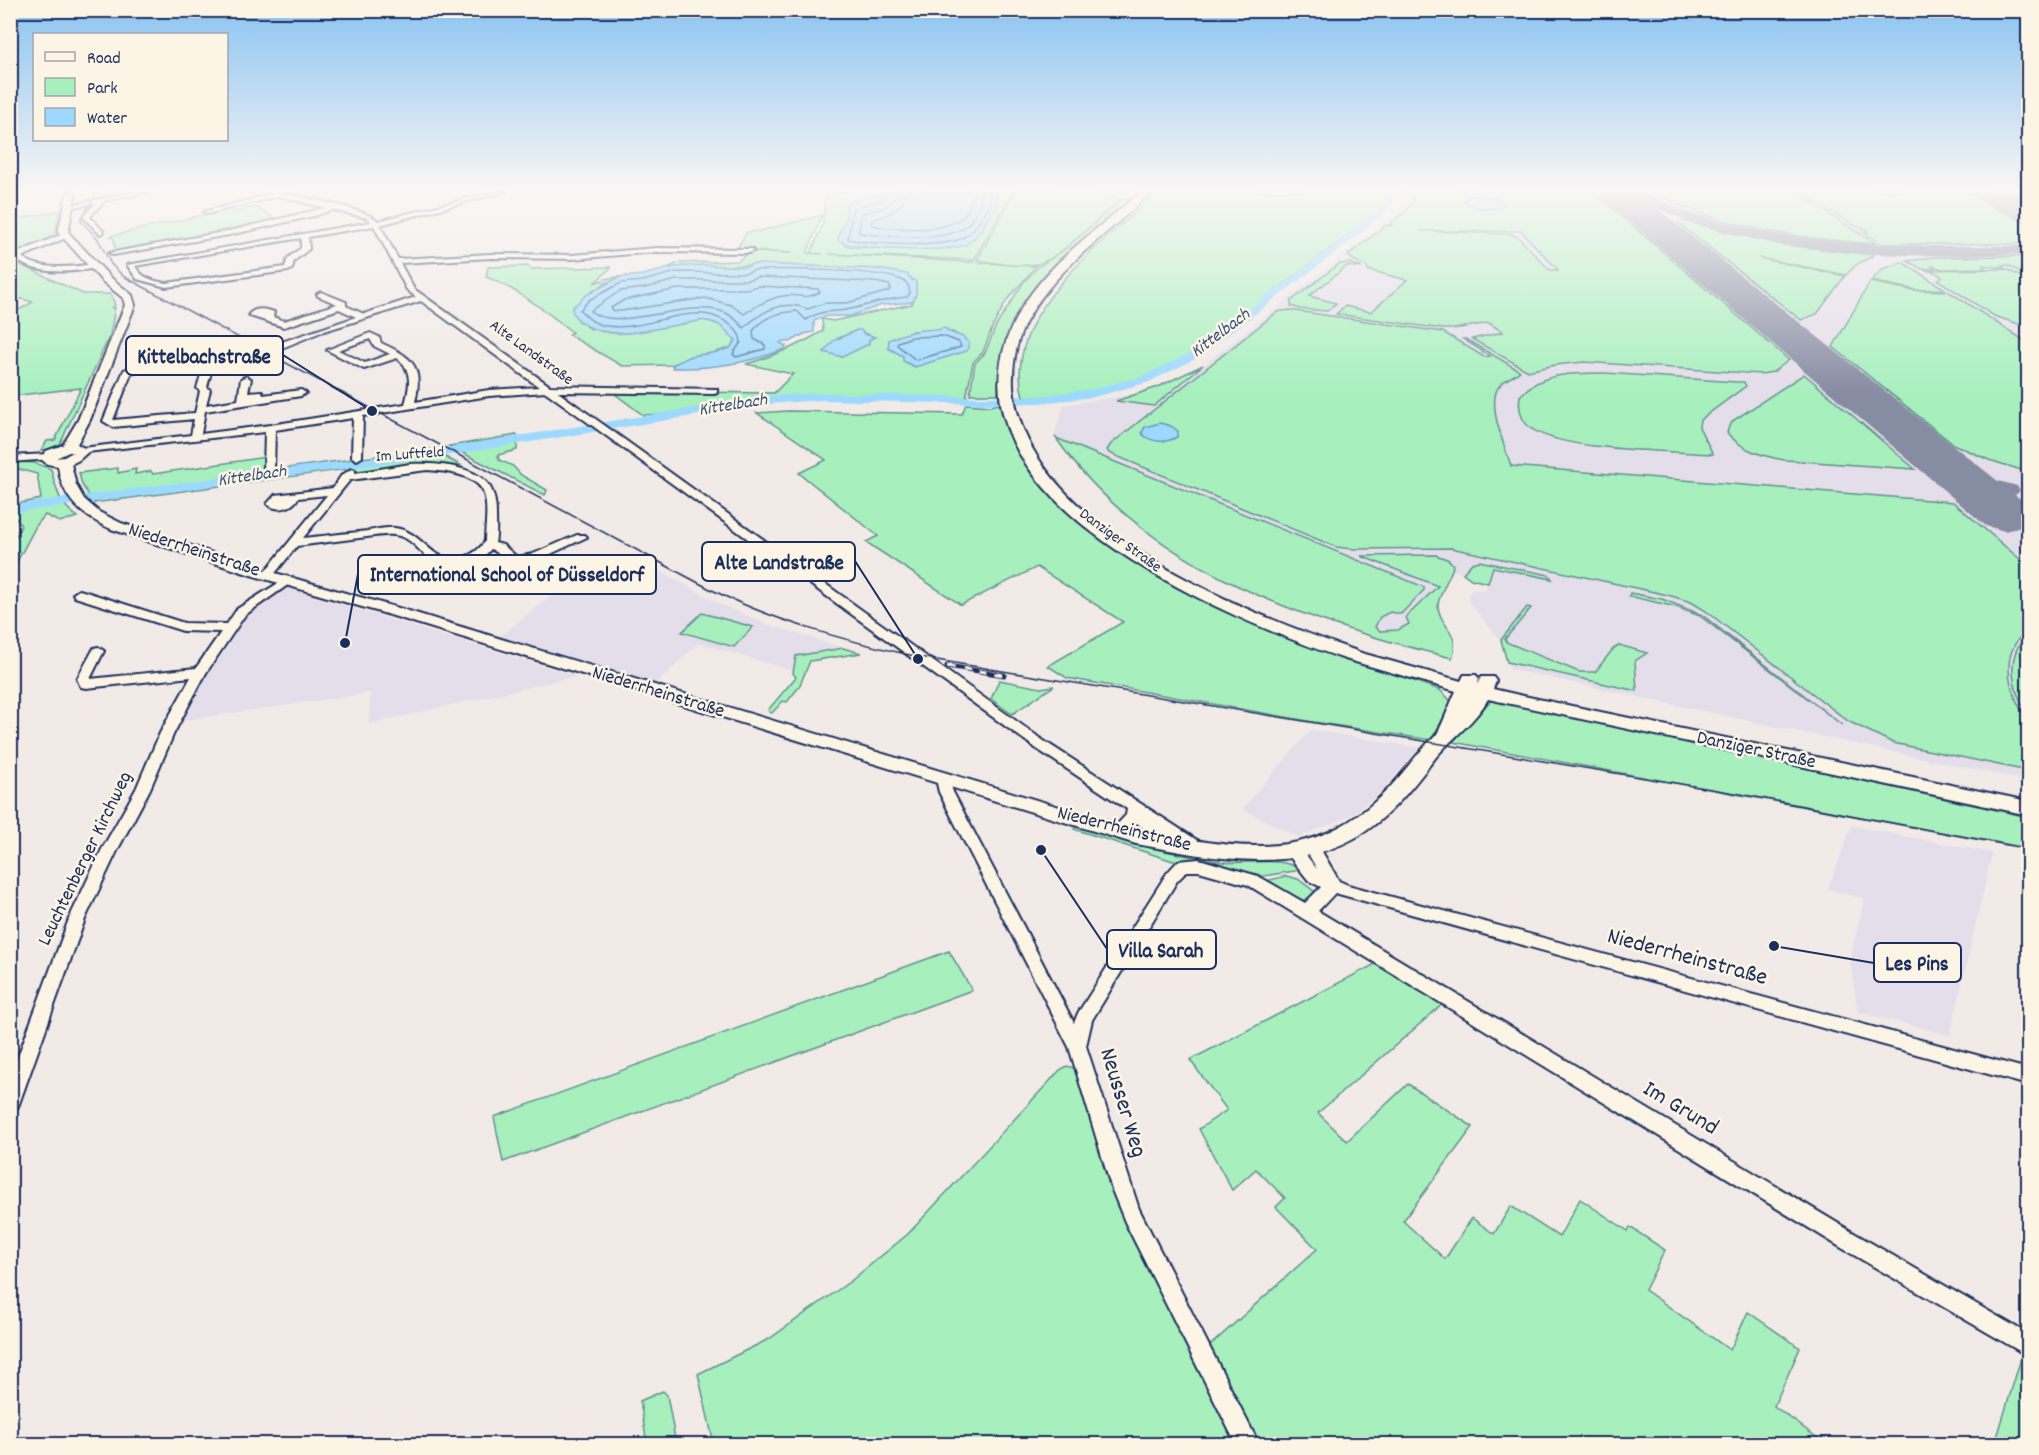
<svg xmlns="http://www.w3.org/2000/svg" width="2039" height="1455" font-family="Dekko,sans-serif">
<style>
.built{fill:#e4ddea}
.green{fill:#a7f0be;stroke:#61908e;stroke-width:1.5;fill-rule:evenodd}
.water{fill:#9dd9fe;stroke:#6995be;stroke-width:1.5}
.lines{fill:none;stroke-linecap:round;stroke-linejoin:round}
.shore{stroke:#4f739e;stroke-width:1.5}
.river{fill:#9dd9fe;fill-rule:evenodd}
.taxiway{fill:#868ca2;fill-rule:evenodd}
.runway{fill:#868ca2;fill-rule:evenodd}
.minor-casing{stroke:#1b2f5e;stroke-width:4}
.major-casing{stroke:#1b2f5e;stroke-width:4}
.highway-casing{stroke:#1b2f5e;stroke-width:4}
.minor{fill:#fcf5e5;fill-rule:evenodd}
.major{fill:#fcf5e5;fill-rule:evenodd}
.highway{fill:#fcf5e5;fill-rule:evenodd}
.tram{stroke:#1b2f5e;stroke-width:1.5}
.rail-casing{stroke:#1b2f5e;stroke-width:5}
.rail{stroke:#fcf5e5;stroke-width:3;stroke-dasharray:8;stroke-linecap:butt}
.labels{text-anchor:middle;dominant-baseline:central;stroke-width:5;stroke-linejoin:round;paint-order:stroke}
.far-street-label{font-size:16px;fill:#1b2f5e;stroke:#fcf5e5}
.far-water-label{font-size:18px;font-style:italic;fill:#35517e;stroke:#fcf5e5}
.street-label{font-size:20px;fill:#1b2f5e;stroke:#fcf5e5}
.near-street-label{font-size:24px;fill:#1b2f5e;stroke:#fcf5e5}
.leader{fill:none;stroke:#1b2f5e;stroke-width:2}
.callout-dot{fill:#1b2f5e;stroke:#fcf5e5;stroke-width:2}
.callout{fill:#fcf5e5;stroke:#1b2f5e;stroke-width:2}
.callout-label{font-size:21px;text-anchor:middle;font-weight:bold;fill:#1b2f5e}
</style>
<rect width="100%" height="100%" fill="#f1eae7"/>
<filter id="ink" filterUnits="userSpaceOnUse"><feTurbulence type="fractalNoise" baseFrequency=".0167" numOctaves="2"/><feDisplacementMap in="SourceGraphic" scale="12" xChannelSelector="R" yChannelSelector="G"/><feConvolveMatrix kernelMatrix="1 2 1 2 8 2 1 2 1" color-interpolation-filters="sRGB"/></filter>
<g filter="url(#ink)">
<g class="built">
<polygon points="1401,191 2028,191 2028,781 1510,669 1503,643 1469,602 1469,592 1472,589 1485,591 1488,583 1471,579 1463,573 1452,570 1437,603 1440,613 1454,639 1455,650 1452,658 1337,627 1253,593 1177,553 1140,527 1106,498 1076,467 1054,436 1064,405 1136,394 1158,387 1203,365 1394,215 1403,200"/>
<polygon points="630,555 722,605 766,624 843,648 796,656 794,671 698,643 656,684 501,636 553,594 552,590"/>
<polygon points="283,587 576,676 369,724 370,693 178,721 204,672 242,614"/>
<polygon points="1311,730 1419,748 1382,791 1352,815 1299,837 1242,809"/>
<polygon points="1852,826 1992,853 1950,1035 1858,1012 1850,958 1865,899 1828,889"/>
</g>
<g class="green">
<path d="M844 191H892L847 203 846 223 840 235 843 244 849 246C868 249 951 252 965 244 981 234 990 216 998 200L994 192 978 191H1013L974 260 829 254 1036 266 1007 300 993 326 983 352 973 362 966 398 809 397 771 399 673 414 643 415 611 391 774 393 793 374 746 364C774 356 798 346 823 331L822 319 833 321 912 304 916 294V283L910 277 881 269 757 264C727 269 694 261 663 270L678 263 738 261 749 252 793 253 736 250 747 232 760 231 822 215 807 253 823 254 811 253 823 224 825 198ZM857 330 874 337 842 357 831 346 838 338ZM931 330 953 332 965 340 904 357 912 331Z"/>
<path d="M1015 191H1071L1121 199C1104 213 1057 261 1037 264 1018 268 996 263 977 260Z"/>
<path d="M1160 191H1389L1384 207 1369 219 1190 356C1139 388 1082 398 1023 397 1001 313 1106 240 1160 191Z"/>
<path d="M1410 191H1592L1789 360 1773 372 1761 374 1584 362 1555 365 1528 371 1472 339 1503 332 1489 323 1454 329H1443L1336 314 1345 306 1371 312 1407 280 1368 270 1366 266 1353 260 1348 255 1386 225 1392 226 1390 224 1407 210 1413 199ZM1420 231H1521L1558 270H1550L1519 238 1512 234Z"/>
<path d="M1649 191H1793L1876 244C1798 239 1718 227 1649 191Z"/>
<polygon points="1798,191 1966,191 2028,224 2028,244 1882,244 1863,232 1868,232 1867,229 1853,225"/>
<polygon points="1123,199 1133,201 1068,258 1014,325 1005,345 1000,367 998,394 970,394 975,363 985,353 996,326 1023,283 1039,266 1063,251"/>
<polygon points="255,207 279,221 115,252 114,239 110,236 229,209 236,212"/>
<polygon points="60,211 55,233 49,238 52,238 11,257 11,217 22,218"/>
<polygon points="1684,221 1778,244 1874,255 1856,265 1846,275 1759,258 1845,276 1817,314 1801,320 1678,223"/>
<polygon points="2028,256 2028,277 2008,265 2002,265 2005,268 1983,265 1985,268 1943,269 1931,266 1935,269 1922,269 1907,261 1936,257"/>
<polygon points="10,260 83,294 111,294 115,305 112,308 115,308 110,335 60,444 51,450 41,450 47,441 55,440 81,388 11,396 11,314 33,302 22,299 11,300"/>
<polygon points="1902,262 1945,289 1917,290 1871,281 1883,269"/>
<polygon points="1350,263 1362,268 1347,266 1309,296 1336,303 1327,311 1300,309 1291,306 1291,301 1339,264"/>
<path d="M529 266 531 269 611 267V268L594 283 609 278 627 276C607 279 587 294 572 308L579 321 591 329 623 333 705 320 722 325 736 340 730 348 713 353 691 356 672 365 622 366 569 335 572 332C546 311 517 289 486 277L488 267Z"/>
<polygon points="2007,269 2028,281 2028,327 1994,316 1938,280 1942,277 1935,272 1924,270"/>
<polygon points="1870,282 1910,290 1948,291 2028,343 2028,472 1989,460 1953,444 1833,347"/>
<path d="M1289 310 1443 332 1484 357 1490 356 1463 339H1466L1520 371C1516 375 1506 379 1501 384 1484 400 1505 446 1511 466L1953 502 2028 566V629C2002 650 2006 681 2020 708 2023 714 2028 718 2028 724 2030 739 2028 756 2028 771L1893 743 1848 721 1706 611 1691 602 1668 595 1451 548 1353 549 1336 547 1109 453 1107 450 1111 444 1277 312Z"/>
<polygon points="1203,365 1154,406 1116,401 1158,387"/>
<path d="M1606 373 1736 382H1744L1746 386 1700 420 1699 427 1713 454C1671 451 1564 451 1532 429 1521 422 1518 408 1520 396 1541 372 1575 373 1606 373Z"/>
<path d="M1804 374 1915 469 1785 460C1762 456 1743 451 1727 433L1729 426 1734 420Z"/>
<polygon points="966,404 990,406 1000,404 1006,422 1034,473 1059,502 1146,567 1347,658 1440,690 1450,700 1451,705 1431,740 1314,722 1067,678 1048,666 1123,622 1037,567 961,605 866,542 878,536 799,473 826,460 757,413 788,411 962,414"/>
<polygon points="517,435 517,450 498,455 499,460 513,466 521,475 547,490 545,495 449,446"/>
<path d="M1056 438 1424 587V590L1401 614 1390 612 1380 617 1375 627 1380 631 1398 630 1409 624 1406 617 1438 586 1361 556 1436 555 1449 560 1453 565 1452 570C1449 577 1438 598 1438 605 1438 625 1462 632 1452 658 1304 621 1146 569 1056 438Z"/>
<polygon points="430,449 462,466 431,463 358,475 354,468 94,503 82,485 79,473 118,468 118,473 136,469 135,474 151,471 153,474 266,457 266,471 361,458 355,467 363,458"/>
<path d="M21 462 35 463 51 469C57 491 58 503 78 517L59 522 45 515 36 526 11 573V546L21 526 17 519H11V505L41 499 37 474 11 467V463Z"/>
<polygon points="1479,561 1549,575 1552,579 1493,567 1488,583 1471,579 1463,573 1472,563"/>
<polygon points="1630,593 1662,599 1702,615 1842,725 1700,616 1676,607 1629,596"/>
<polygon points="1527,607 1531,608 1505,639 1506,642 1579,672 1595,672 1613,649 1619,645 1647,653 1635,661 1637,691 1507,662 1501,640"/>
<polygon points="702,613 753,627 734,647 682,632"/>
<path d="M2028 634V715C2012 690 2004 656 2028 634Z"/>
<polygon points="843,648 861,653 810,661 799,687 787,702 783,701 772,713 769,712 768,710 796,677 793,673 796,656"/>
<polygon points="999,680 1041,688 1054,686 1012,714 991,699"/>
<polygon points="1492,699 2028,817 2028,848 1453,742"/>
<path d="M1076 825C1124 840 1174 856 1224 862 1248 865 1281 855 1301 870L1257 877 1202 860 1173 861 1074 829Z"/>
<path d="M1286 876 1298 879 1315 892C1302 912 1280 890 1266 881Z"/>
<polygon points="949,951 972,990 503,1162 494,1117"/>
<polygon points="1381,961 1445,1002 1318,1113 1347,1141 1408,1084 1473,1127 1403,1221 1445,1259 1472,1218 1494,1234 1511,1206 1559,1237 1580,1199 1628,1231 1630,1227 1665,1250 1645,1290 1730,1350 1748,1312 1800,1348 1774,1406 1823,1442 1822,1444 1254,1444 1203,1352 1317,1249 1276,1207 1285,1198 1256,1169 1232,1190 1199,1129 1227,1110 1190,1060"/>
<polygon points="1067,1066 1080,1070 1127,1218 1244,1444 714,1444 698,1374 769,1339 852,1280 908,1234 1060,1070"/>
<polygon points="2022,1355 2028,1359 2028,1444 1995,1444"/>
<polygon points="663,1391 667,1395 676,1444 647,1444 640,1401"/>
</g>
<g class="water">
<path d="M892 191 994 192 998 200C990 215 980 236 967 244 951 253 853 251 838 240 839 228 850 223 845 205L847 203Z"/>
<path d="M1483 195 1499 199 1505 204C1494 212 1475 209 1464 201L1469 196Z"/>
<path d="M754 264 877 269 907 274 912 280 916 281V294L912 302 882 305 850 316H827L814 321V332L804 334 790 342 783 341 780 343 786 346 785 349C749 363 712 369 673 368L672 365 691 356 713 353 730 348 736 340C724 331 724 324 707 321 699 319 692 323 684 324 653 328 615 342 585 325 579 321 572 315 572 308L586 295 620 277 642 275 675 267 703 265 746 267Z"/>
<path d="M942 328 947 329V331L963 337 969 343 967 351 915 367 903 361V356L888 348 889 340C904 333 920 328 938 330Z"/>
<polygon points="857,330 861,330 864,334 875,337 869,340 869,344 842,357 824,352 833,341"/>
<path d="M1160 423 1171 426 1178 431 1177 437C1166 443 1153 443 1143 435L1142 432 1145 427Z"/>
</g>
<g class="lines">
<g class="shore">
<path d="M889 191 885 199 853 208 848 239C870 244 945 249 964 237 971 233 978 224 982 217 988 208 992 201 990 191"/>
<path d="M897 191C893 209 876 209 861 214L859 233C885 236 932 241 956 232 972 226 981 207 982 191"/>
<path d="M906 191C903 210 889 215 872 220L871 225C891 229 937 232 955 222 966 217 973 203 973 191"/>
<path d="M755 270C783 269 882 269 904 281 909 284 909 288 910 293L907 297C884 299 872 304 851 309 831 314 826 307 806 320L797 311C780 312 763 316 753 331L754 339 765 345V349L736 357 733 354 741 342C740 326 717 315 703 314 670 312 640 331 607 326 595 325 588 318 580 310L589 300 621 283 643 281 676 272 746 273Z"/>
<path d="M758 277 876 282 889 285 891 288 889 291 847 303H825L808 309C783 299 762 311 744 328 739 323 733 316 726 313 687 297 618 334 590 311L620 291 645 288 676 280H746Z"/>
<path d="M759 286 818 289 820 292C803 301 800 293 783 296 769 298 756 306 744 314L731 305 705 298 621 311H614L611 308 624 300 678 289H746Z"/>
<polygon points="943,336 959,342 961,347 916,360 897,345 898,342 912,337"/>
</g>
<polygon class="river" points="1388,191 1396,191 1388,210 1342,248 1197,358 1149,382 1094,397 1040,403 985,404 820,400 767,404 444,456 10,513 10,505 444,448 767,396 820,393 985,397 1040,396 1093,389 1140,377 1189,354 1336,244 1381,207"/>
<g class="taxiway">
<path d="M1620 191C1642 189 1660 201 1680 209 1710 219 1742 227 1773 233 1857 248 1943 246 2028 246V254C1907 258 1771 258 1657 209 1646 204 1628 200 1620 191Z"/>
<polygon points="2009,197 2028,205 2028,214 2004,204 2002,201 2004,198"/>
<path d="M1945 459 1983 477 2017 486 2020 490 2017 494C1994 500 1958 480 1938 469L1935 465 1938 461Z"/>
</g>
<g class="runway">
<path d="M1597 191H1635L2024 502C2030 510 2030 518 2024 526L2005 531 1986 526 1602 198Z"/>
<path d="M1972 191H2015L2028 198V221C2011 218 1983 206 1972 191Z"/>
</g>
<g class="minor-casing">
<g id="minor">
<polygon points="140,191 152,191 104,201 90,217 104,232 100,234 83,217 96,203 69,208 66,206"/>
<path d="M265 191H274C295 196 366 208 378 221L498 191H507L380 225 398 259 491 254 572 255 656 248 752 249 753 251 749 253 656 252 572 259 491 258 400 263 414 289 550 386 717 389V393L714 394 558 392 1044 741 1203 844 1206 848 1203 852H1193L1175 840 1176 843 1174 847H1164L1137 823 1123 835H1113L1111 831 1126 815 1127 809 1034 747 546 392 489 396 363 416 362 457 357 460 352 457 353 418 275 430 274 470 269 473 264 470 265 432 78 453 77 451 82 448 191 435 194 419 113 427 103 421 124 370 191 349 214 361 207 387 210 390 206 405 238 400 241 379 246 376 251 379 248 392 262 391 263 395 301 390 306 393 301 396 205 411 201 434 270 425 405 404C410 386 413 370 397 358L364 369 327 350 370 333 379 337 381 343C412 357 424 366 415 402L489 390 539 387 421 301 321 332 282 348 279 347V343L356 317 339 309 284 327 250 316 249 314C256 307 265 309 274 312L273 317 284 321 337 304 318 296 317 294 321 292 346 302V306L364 314 416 297 407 290 374 226 308 237 309 249 294 261 292 269 288 271 166 287 137 279 127 265 371 222 368 218 333 210 314 216 229 235 113 255 109 253 229 231 325 208 279 196 207 214 204 212 271 194ZM301 238V248L288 258 285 267 166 283C154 281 141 278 135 266ZM370 339 374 346 390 354 365 363 338 350ZM190 355 205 362 197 388 200 391 195 413 113 420 131 374Z"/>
<path d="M65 233 69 235 68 237 22 257C39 271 73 267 94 264L98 266 97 268C74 272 35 276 16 259L10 261V256Z"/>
<polygon points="48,454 52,455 52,459 10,462 10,456"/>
<path d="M410 464C433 463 482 465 492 491 495 498 496 507 496 515 496 524 497 534 495 543L503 545 517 557 533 554 577 535H585L587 537 540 559 515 564 491 549C484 558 475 561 463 564 421 573 423 538 394 535 386 534 375 536 367 537 344 540 320 543 297 546L272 577H264L262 575 264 573 327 495 298 498C292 509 277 512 267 504L275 495 333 488 341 476 351 469 355 470V473ZM427 470C443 471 470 473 481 488 490 501 485 526 485 541 480 549 473 554 464 557 430 566 425 532 395 528 386 527 376 530 368 531 346 533 325 536 303 538L350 480Z"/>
<polygon points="288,577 294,580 292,582 245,615 206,673 174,733 150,789 118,849 85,919 19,1104 16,1110 10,1112 10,1078 69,919 102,849 136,789 160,733 191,677 86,688 81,687 77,679 94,648 98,647 104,651 90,679 196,668 221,632 183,631 75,597 73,594 79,590 83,591 184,623 227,624 237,609"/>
<path d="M943 774 948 775 953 792 1074 1023 1078 1013 1167 873 1178 861 1199 859 1258 876 1305 903 1321 887 1309 881 1285 851 1288 847C1301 843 1309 860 1317 869L1304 847 1307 843H1317L1339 881 1348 885 2028 1069V1085L1335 893 1318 911 1854 1233 2028 1334V1356L1840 1247 1248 885 1199 871H1187L1177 881 1092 1020 1086 1046 1139 1209 1259 1444H1236L1125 1222 1112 1190 1069 1047 939 792 936 779 938 775Z"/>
</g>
</g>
<g class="major-casing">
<path id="major" d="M68 191H76L68 232 110 277 132 295 135 305 90 420 77 444 89 451 79 460 71 464 76 485 84 499 99 512 121 523 261 569 402 609 1136 830C1243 849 1320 869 1399 777 1408 766 1417 755 1426 745 1429 741 1436 737 1438 732 1444 721 1450 704 1456 691L1345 659 1343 655 1345 651 1351 650 1461 681 1464 675H1476L1479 679 1477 685 1481 677H1493L1496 681 1493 689 1519 695 2028 801V815L1488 699C1475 722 1453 737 1436 757 1418 780 1401 803 1378 822 1309 879 1217 859 1136 844L390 615 251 575 111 529C82 516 62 499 58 466L47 464 41 459 46 451 63 445 78 420 125 305 123 298 102 281 58 232ZM69 452H73L64 457 56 458Z"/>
</g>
<g class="highway-casing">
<path id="highway" d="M1142 191H1152C1141 203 1127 214 1115 225 1082 253 1047 282 1026 322 1016 341 1012 366 1013 387 1024 526 1245 613 1357 651L1360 655 1357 659H1345C1223 617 933 497 1013 324 1039 268 1097 230 1142 191Z"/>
</g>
<use href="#minor" class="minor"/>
<use href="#major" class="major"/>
<use href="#highway" class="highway"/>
<path class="tram" d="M98 191 80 220 98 239 111 264 123 276 710 589C776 622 847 641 919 657L1735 793 2028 849"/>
<g class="rail-casing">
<polyline id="rail" points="947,666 1004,675"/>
</g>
<use href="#rail" class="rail"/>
</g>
</g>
<linearGradient id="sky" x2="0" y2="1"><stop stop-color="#8ac3f1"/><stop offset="0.48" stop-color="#f9f6f4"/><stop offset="1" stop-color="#f9f6f4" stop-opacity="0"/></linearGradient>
<rect width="2039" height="394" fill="url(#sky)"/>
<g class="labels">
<g class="far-street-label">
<text transform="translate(531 353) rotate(36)">Alte Landstraße</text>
<text transform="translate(410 455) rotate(-4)">Im Luftfeld</text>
<text transform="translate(1120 541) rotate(36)">Danziger Straße</text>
</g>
<g class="far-water-label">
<text transform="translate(1221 334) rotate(-37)">Kittelbach</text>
<text transform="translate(733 406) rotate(-9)">Kittelbach</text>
<text transform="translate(252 477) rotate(-8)">Kittelbach</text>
</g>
<g class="street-label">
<text transform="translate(194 551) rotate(18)">Niederrheinstraße</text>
<text transform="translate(658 693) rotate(17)">Niederrheinstraße</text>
<text transform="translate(1756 751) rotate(12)">Danziger Straße</text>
<text transform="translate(1124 830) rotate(14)">Niederrheinstraße</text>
<text transform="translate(86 859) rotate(-64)">Leuchtenberger Kirchweg</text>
</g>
<g class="near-street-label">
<text transform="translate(1687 958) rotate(15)">Niederrheinstraße</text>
<text transform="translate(1122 1103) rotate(73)">Neusser Weg</text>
<text transform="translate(1680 1109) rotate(31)">Im Grund</text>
</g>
</g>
<path class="leader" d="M372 411L283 355M918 659L855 561M345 643L358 574M1041 850L1107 949M1774 946L1874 963"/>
<g class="callout-dot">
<circle cx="372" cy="411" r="6"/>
<circle cx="918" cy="659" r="6"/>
<circle cx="345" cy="643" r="6"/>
<circle cx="1041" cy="850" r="6"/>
<circle cx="1774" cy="946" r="6"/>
</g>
<g class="callout">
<rect x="126" y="336" width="157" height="39" rx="6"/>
<rect x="702" y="542" width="153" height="39" rx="6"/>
<rect x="358" y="555" width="298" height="39" rx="6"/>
<rect x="1107" y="930" width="109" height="39" rx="6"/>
<rect x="1874" y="943" width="87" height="39" rx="6"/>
</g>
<g class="callout-label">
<text x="204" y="363">Kittelbachstraße</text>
<text x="779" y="569">Alte Landstraße</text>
<text x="507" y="581">International School of Düsseldorf</text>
<text x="1161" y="957">Villa Sarah</text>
<text x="1917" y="970">Les Pins</text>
</g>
<rect width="2039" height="1455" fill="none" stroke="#fcf5e5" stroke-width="36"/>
<rect x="18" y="18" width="2003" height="1419" fill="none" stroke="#1b2f5e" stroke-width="2" filter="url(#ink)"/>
<rect x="33" y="33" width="195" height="108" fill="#fcf5e5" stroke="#a2a6af" stroke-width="1.5"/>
<rect x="45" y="52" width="30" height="9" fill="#fcf5e5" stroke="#a2a6af" stroke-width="1.5"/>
<text x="87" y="63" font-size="18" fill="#1b2f5e">Road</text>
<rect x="45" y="78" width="30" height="18" fill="#a7f0be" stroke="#a2a6af" stroke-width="1.5"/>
<text x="87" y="93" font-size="18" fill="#1b2f5e">Park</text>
<rect x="45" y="108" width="30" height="18" fill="#9dd9fe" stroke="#a2a6af" stroke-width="1.5"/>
<text x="87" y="123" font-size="18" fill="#1b2f5e">Water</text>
</svg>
